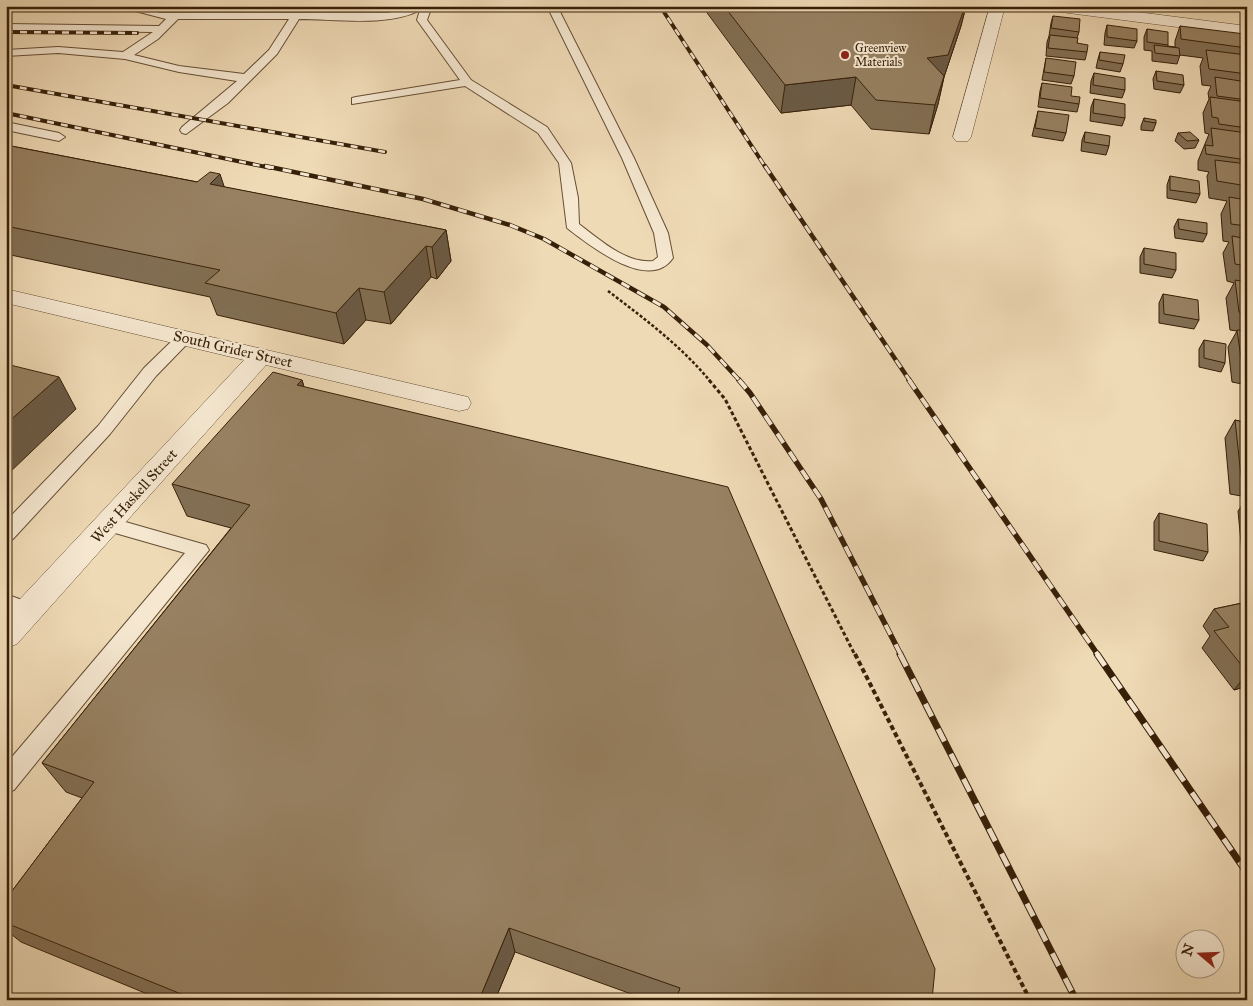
<svg xmlns="http://www.w3.org/2000/svg" width="1253" height="1006" font-family="'IM FELL Great Primer',serif">
<style>
.lines{fill:none;stroke-linecap:round;stroke-linejoin:round}
.service-casing{stroke:#654e34;stroke-width:2}
.minor-casing{stroke:#654e34;stroke-width:1}
.path-far2{stroke:#372008;stroke-width:2.5;stroke-dasharray:3 2;stroke-linecap:butt}
.path-far1{stroke:#372008;stroke-width:3;stroke-dasharray:4 2.5;stroke-linecap:butt}
.path{stroke:#372008;stroke-width:4;stroke-dasharray:5 3;stroke-linecap:butt}
.service{fill:#f5e7d0;fill-rule:evenodd}
.minor{fill:#f5e7d0;fill-rule:evenodd}
.rail-far3-casing{stroke:#372008;stroke-width:4}
.rail-far2-casing{stroke:#372008;stroke-width:4.5}
.rail-far1-casing{stroke:#372008;stroke-width:5.5}
.rail-casing{stroke:#372008;stroke-width:7}
.rail-far3{stroke:#f5e7d0;stroke-width:2.5;stroke-dasharray:7;stroke-linecap:butt}
.rail-far2{stroke:#f5e7d0;stroke-width:3;stroke-dasharray:9;stroke-linecap:butt}
.rail-far1{stroke:#f5e7d0;stroke-width:4;stroke-dasharray:11;stroke-linecap:butt}
.rail{stroke:#f5e7d0;stroke-width:5;stroke-dasharray:14;stroke-linecap:butt}
.wall{fill:#826f54;stroke:#372008}
.shaded-wall{fill:#6a5a45;stroke:#372008}
.building{fill:#978162;stroke:#372008}
.poi-dot{fill:#8f2418;stroke:#f5e7d0;stroke-width:2}
.labels{text-anchor:middle;dominant-baseline:central;stroke-width:4;stroke-linejoin:round;paint-order:stroke}
.far-poi-label{font-size:12px;fill:#372008;stroke:#f5e7d0;text-anchor:start}
.street-label{font-size:15px;fill:#372008;stroke:#f5e7d0}
</style>
<rect width="100%" height="100%" fill="#efdab6"/>
<filter id="stains"><feTurbulence type="fractalNoise" baseFrequency=".004" numOctaves="4"/><feColorMatrix values="0 0 0 0 .2 0 0 0 0 .09 0 0 0 0 .02 0 0 0 .5 -.17"/></filter>
<radialGradient id="worn" r=".72"><stop offset=".6" stop-color="#630" stop-opacity="0"/><stop offset="1" stop-color="#630" stop-opacity=".3"/></radialGradient>
<g class="lines">
<g class="service-casing">
<g id="service">
<path d="M116 6H134L160 13H388L412 6H432L427 20 471 80 547 127 571 163 578 198 579 224C599 239 626 264 653 261L658 257 654 233 622 158 547 6H557L634 158 668 233 673 258C649 293 589 245 567 228L559 163 538 133 465 86 352 104V98L356 97 460 80 417 20 420 10C390 27 334 19 299 19L277 54 228 103 186 134 182 133 180 130 182 127 237 81 179 72 125 59 58 53 6 56V50L58 47 123 52 153 32 6 30V24L159 26 166 19ZM178 19H289L269 50 244 74 179 66 134 55 158 39Z"/>
<polygon points="6,122 59,133 65,137 59,141 6,130"/>
<polygon points="184,333 192,338 190,341 156,376 110,434 13,539 6,541 6,521 98,426 144,368 178,335"/>
<polygon points="108,517 206,545 209,550 14,790 6,793 6,764 185,553 101,529 98,524 101,519"/>
<polygon points="6,594 35,605 38,611 35,617 28,619 6,611"/>
</g>
</g>
<g class="minor-casing">
<g id="minor">
<polygon points="990,6 1005,6 971,137 968,141 956,141 953,137"/>
<polygon points="1046,6 1090,6 1247,26 1247,36 1053,11"/>
<polygon points="6,289 459,395 468,397 471,403 468,409 459,411 266,365 17,644 6,648 6,614 244,360 6,303"/>
</g>
</g>
<path class="path-far2" d="M608 291C645 319 681 346 710 381"/>
<polyline class="path-far1" points="709,380 725,399 855,655"/>
<polyline class="path" points="855,654 1030,1000"/>
<use href="#service" class="service"/>
<use href="#minor" class="minor"/>
<g class="rail-far3-casing">
<g id="rail-far3">
<polyline points="660,6 766,168"/>
<polyline points="6,32 137,33"/>
<polyline points="6,85 385,152"/>
<polyline points="6,113 271,168"/>
</g>
</g>
<g class="rail-far2-casing">
<g id="rail-far2">
<polyline points="265,166 423,199 510,225 544,239 664,307 707,345 740,381"/>
<polyline points="765,166 910,381"/>
</g>
</g>
<g class="rail-far1-casing">
<g id="rail-far1">
<polyline points="739,380 750,393 821,499 901,655"/>
<polyline points="909,380 1098,655"/>
</g>
</g>
<g class="rail-casing">
<g id="rail">
<polyline points="900,654 1076,1000"/>
<polyline points="1097,654 1247,873"/>
</g>
</g>
<use href="#rail-far3" class="rail-far3"/>
<use href="#rail-far2" class="rail-far2"/>
<use href="#rail-far1" class="rail-far1"/>
<use href="#rail" class="rail"/>
</g>
<g class="wall">
<polygon points="702,6 966,6 961,26 944,77 938,104 929,134 871,129 851,105 781,113"/>
<polygon points="1202,6 1236,6 1234,10"/>
<polygon points="1053,16 1079,32 1077,38 1077,43 1087,52 1085,60 1046,56 1047,42 1049,36 1051,23"/>
<polygon points="1107,25 1137,41 1134,48 1104,45 1105,33"/>
<polygon points="1180,26 1247,45 1247,49 1244,55 1247,55 1247,385 1232,382 1228,347 1237,331 1230,330 1226,298 1234,283 1227,281 1223,253 1229,242 1223,241 1221,214 1227,201 1209,198 1207,176 1209,172 1198,170 1198,161 1209,134 1205,133 1203,113 1209,99 1208,93 1211,86 1202,85 1200,66 1203,58 1180,55 1177,64 1152,61 1152,51 1144,50 1144,37 1147,29 1168,45 1168,46 1175,47 1175,41"/>
<polygon points="1100,52 1123,64 1120,72 1096,68 1098,59"/>
<polygon points="1046,58 1074,76 1071,84 1042,80"/>
<polygon points="1156,71 1184,85 1180,93 1154,89 1153,79"/>
<polygon points="1094,73 1125,90 1122,98 1090,93 1091,81"/>
<polygon points="1042,83 1079,104 1077,112 1038,107 1040,91"/>
<polygon points="1094,99 1125,118 1122,126 1090,121 1091,107"/>
<polygon points="1038,111 1066,133 1063,141 1032,136"/>
<polygon points="1144,118 1156,123 1153,131 1141,130 1141,126"/>
<polygon points="1085,132 1109,146 1106,155 1081,151 1082,140"/>
<polygon points="1178,133 1199,140 1195,148 1184,149 1175,141"/>
<polygon points="6,145 446,230 451,261 437,279 431,277 391,324 366,320 344,344 217,315 210,297 6,254"/>
<polygon points="1170,176 1200,194 1196,203 1167,198 1167,185"/>
<polygon points="1178,219 1207,234 1203,242 1175,238 1174,227"/>
<polygon points="1144,248 1176,270 1172,278 1140,273 1140,257"/>
<polygon points="1163,294 1199,320 1194,329 1159,323 1159,303"/>
<polygon points="1204,340 1225,363 1221,372 1199,367 1199,349"/>
<polygon points="302,380 304,387 932,1000 648,1000 515,952 495,1000 162,1000 21,942 6,930 6,899 82,798 66,792 42,763 231,528 187,516 172,484"/>
<polygon points="1235,420 1247,423 1247,497 1230,494 1225,438"/>
<polygon points="1247,498 1247,554 1242,553 1238,511"/>
<polygon points="1159,513 1208,552 1203,561 1154,550 1154,522"/>
<polygon points="1247,602 1247,686 1234,690 1202,648 1210,636 1203,626 1214,609"/>
</g>
<g class="shaded-wall">
<polygon points="965,6 966,6 961,26 944,77 938,104 929,134 935,105 927,58"/>
<polygon points="856,77 851,105 781,113 785,85"/>
<polygon points="220,174 230,204 210,184"/>
<polygon points="446,230 451,261 437,279 432,247"/>
<polygon points="426,246 431,277 391,324 384,292"/>
<polygon points="359,288 366,320 344,344 336,313"/>
<polygon points="59,377 76,409 8,474 6,472 6,424"/>
<polygon points="302,380 311,412 297,385"/>
<polygon points="1247,674 1247,686 1234,690"/>
<polygon points="509,928 515,952 495,1000 479,1000"/>
</g>
<g class="building">
<polygon points="724,6 965,6 948,55 927,58 944,76 935,105 876,100 856,77 785,85"/>
<polygon points="1053,16 1080,19 1079,32 1051,28"/>
<polygon points="1107,25 1137,29 1137,41 1107,37"/>
<polygon points="1180,26 1245,34 1247,48 1181,39"/>
<polygon points="1147,29 1168,32 1168,45 1147,42"/>
<polygon points="1050,35 1078,38 1077,43 1088,45 1087,52 1048,48"/>
<polygon points="1154,45 1179,48 1180,56 1155,53"/>
<polygon points="1206,50 1247,55 1247,74 1209,69"/>
<polygon points="1100,52 1125,55 1123,64 1099,60"/>
<polygon points="1046,58 1076,62 1074,76 1044,72"/>
<polygon points="1156,71 1183,75 1184,85 1157,81"/>
<polygon points="1094,73 1125,78 1125,90 1093,85"/>
<polygon points="1215,77 1247,82 1247,100 1217,96"/>
<polygon points="1042,83 1072,87 1071,96 1080,97 1079,104 1040,98"/>
<polygon points="1210,97 1247,102 1247,128 1219,124 1218,118 1212,117"/>
<polygon points="1094,99 1125,104 1125,118 1093,113"/>
<polygon points="1038,111 1069,115 1066,133 1035,128"/>
<polygon points="1144,118 1156,120 1156,123 1144,121"/>
<polygon points="1211,128 1247,133 1247,160 1206,154 1205,145 1213,146"/>
<polygon points="1085,132 1110,136 1109,146 1084,142"/>
<polygon points="1190,132 1199,140 1187,141 1178,133"/>
<polygon points="6,145 197,182 210,172 220,174 210,184 446,230 432,247 426,246 384,292 359,288 336,313 205,283 220,270 6,226"/>
<polygon points="1215,160 1247,164 1247,186 1217,181"/>
<polygon points="1170,176 1199,181 1200,194 1170,190"/>
<polygon points="1229,197 1247,200 1247,226 1231,224"/>
<polygon points="1178,219 1207,223 1207,234 1179,229"/>
<polygon points="1232,236 1247,239 1247,266 1235,264"/>
<polygon points="1144,248 1176,253 1176,270 1144,264"/>
<polygon points="1235,280 1247,282 1247,314 1239,312"/>
<polygon points="1163,294 1198,300 1199,320 1164,314"/>
<polygon points="1237,330 1247,331 1247,366 1242,365"/>
<polygon points="1204,340 1226,344 1225,363 1204,358"/>
<polygon points="6,364 59,377 6,424"/>
<polygon points="273,372 302,380 297,385 728,487 935,969 932,1000 676,1000 680,988 509,928 479,1000 196,1000 6,923 6,899 94,782 42,763 250,505 172,484"/>
<polygon points="1235,420 1247,423 1247,477 1241,476"/>
<polygon points="1159,513 1207,524 1208,552 1159,541"/>
<polygon points="1247,602 1247,672 1214,631 1229,627 1214,609"/>
</g>
<circle class="poi-dot" cx="845" cy="55" r="5"/>
<g class="labels">
<g class="far-poi-label">
<text x="855" y="48">Greenview<tspan x="855" dy="14">Materials</tspan></text>
</g>
<g class="street-label">
<text transform="translate(233 349) rotate(13)">South Grider Street</text>
<text transform="translate(134 496) rotate(-48)">West Haskell Street</text>
</g>
</g>
<rect width="1253" height="1006" fill="none" stroke="#efdab6" stroke-width="25"/>
<rect x="8" y="8" width="1238" height="991" fill="none" stroke="#372008" stroke-width="2.5"/>
<rect x="12" y="12" width="1228" height="981" fill="none" stroke="#372008"/>
<g transform="translate(1200 954) rotate(289)"><circle r="24" fill="#f5e7d0" stroke="#a99780"/>
<path d="M0-4L9 19L0 12L-9 19Z" fill="#8f2418"/>
<text y="-8" font-size="14" font-weight="bold" text-anchor="middle" fill="#372008">N</text>
</g>
<rect width="100%" height="100%" filter="url(#stains)"/>
<rect width="100%" height="100%" fill="url(#worn)"/>
</svg>
